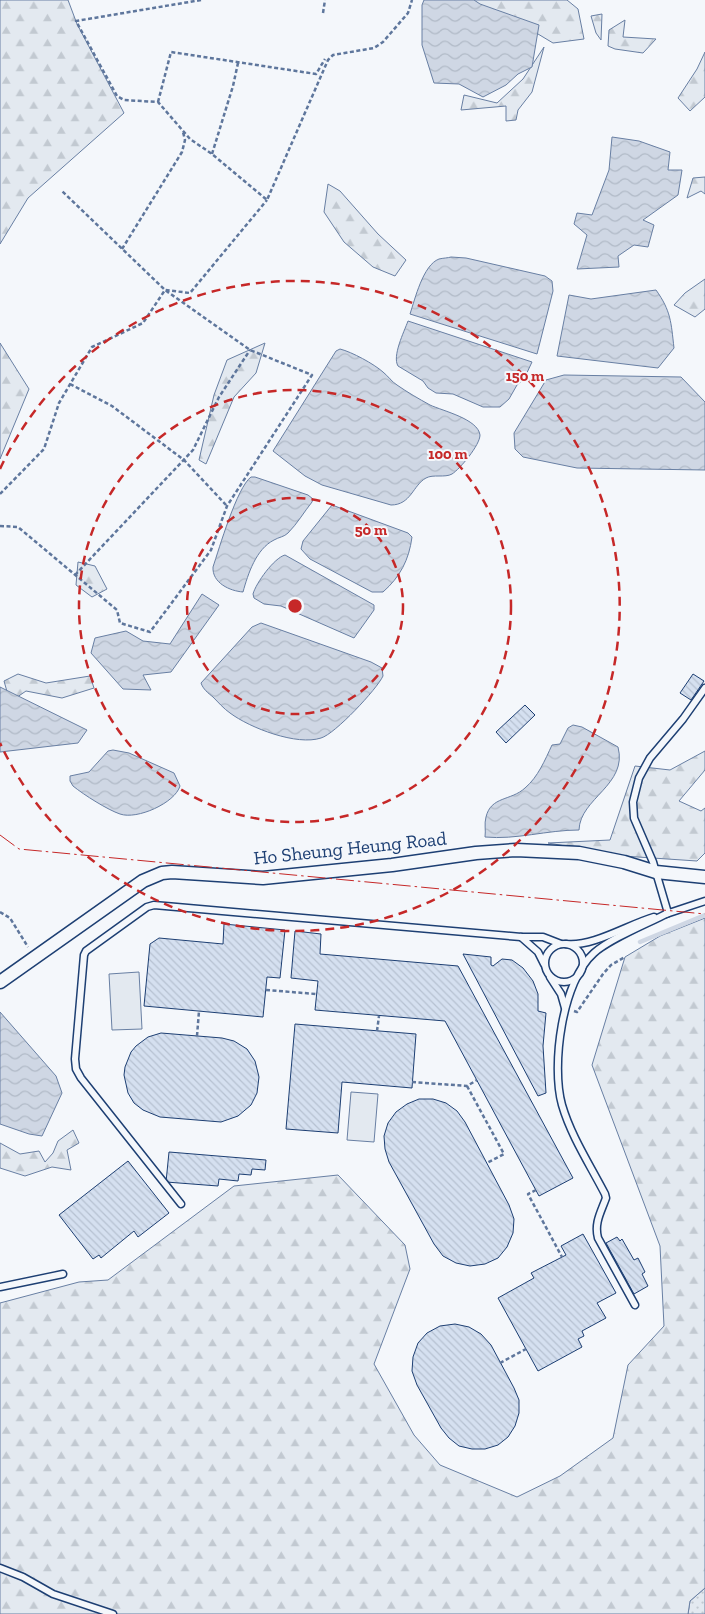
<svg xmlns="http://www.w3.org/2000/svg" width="705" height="1614" font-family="'Zilla Slab',serif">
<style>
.grass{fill:url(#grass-dots);stroke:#687fa3}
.forest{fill:url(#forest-firs);stroke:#687fa3}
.garden{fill:#e3e9f0;stroke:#687fa3}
.water{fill:url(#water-waves);stroke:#687fa3}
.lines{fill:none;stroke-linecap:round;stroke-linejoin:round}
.stream{stroke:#cfd7e4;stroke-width:4.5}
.building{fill:url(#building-back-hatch);stroke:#1d3f73}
.lane-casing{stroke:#1d3f73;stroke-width:9}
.street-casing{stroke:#1d3f73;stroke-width:15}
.path{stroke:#5e769c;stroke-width:2.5;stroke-dasharray:4 2.5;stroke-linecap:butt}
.lane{stroke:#f4f7fb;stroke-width:6}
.street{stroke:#f4f7fb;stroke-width:12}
.power{stroke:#c62828;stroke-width:1;stroke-dasharray:18 4 2.5 4;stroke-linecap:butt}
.ring{fill:none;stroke:#c62828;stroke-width:2.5;stroke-dasharray:9 6}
.labels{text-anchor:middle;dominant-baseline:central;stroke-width:4;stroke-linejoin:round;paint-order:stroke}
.street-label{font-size:19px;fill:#1d3f73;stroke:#f4f7fb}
.centre{fill:#c62828;stroke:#f4f7fb;stroke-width:2.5}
.ring-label{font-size:15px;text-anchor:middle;font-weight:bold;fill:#c62828;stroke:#f4f7fb;stroke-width:4;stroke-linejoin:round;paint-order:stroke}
</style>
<defs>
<pattern id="grass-dots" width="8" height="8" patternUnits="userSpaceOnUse" patternTransform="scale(1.25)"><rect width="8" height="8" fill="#e3e9f0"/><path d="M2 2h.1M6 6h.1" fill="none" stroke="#c2c9d1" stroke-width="1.8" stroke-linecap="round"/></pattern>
<pattern id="forest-firs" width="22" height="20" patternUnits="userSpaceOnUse" patternTransform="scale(1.25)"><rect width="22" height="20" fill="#e3e9f0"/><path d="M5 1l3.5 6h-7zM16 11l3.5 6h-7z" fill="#c2c9d1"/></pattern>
<pattern id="water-waves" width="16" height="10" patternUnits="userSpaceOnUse" patternTransform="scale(1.25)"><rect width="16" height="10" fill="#cfd7e4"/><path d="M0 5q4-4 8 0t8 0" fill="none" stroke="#b1bac7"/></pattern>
<pattern id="building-back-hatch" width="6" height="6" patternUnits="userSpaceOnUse" patternTransform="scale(1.25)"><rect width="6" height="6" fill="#d5e0f0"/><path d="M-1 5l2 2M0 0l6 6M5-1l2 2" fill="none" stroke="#b6c1d1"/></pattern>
</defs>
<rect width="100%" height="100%" fill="#f4f7fb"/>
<polygon class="grass" points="705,1588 705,1614 688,1614 690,1601"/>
<g class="forest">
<polygon points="0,0 68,0 77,24 124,113 28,198 0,244"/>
<polygon points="465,0 567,0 578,9 584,39 553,43 523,25"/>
<polygon points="602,14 601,40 596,33 591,16"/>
<polygon points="625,20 623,37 656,39 643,53 615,49 608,46 609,30"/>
<polygon points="544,47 532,92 518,110 516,120 506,121 506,106 461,110 464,95 497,103 523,79"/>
<polygon points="705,52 705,97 690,111 678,98 697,69"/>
<polygon points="705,177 705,194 701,191 687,198 693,178"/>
<polygon points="328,184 340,191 378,234 406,260 395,276 373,267 344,242 324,212"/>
<polygon points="705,279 705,309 695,317 674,305 685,293"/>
<polygon points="0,343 29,389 0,459"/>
<polygon points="265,343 256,373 234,397 206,464 199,460 214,395 227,360"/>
<polygon points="78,562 95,566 107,589 92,597 76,585"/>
<polygon points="18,674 46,683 90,676 94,688 62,698 26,691 10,702 4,681"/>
<polygon points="705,751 705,770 679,801 701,811 705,808 705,853 697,861 623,856 548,843 610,840 635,766 670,770"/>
<polygon points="705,918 705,1588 690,1601 688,1614 0,1614 0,1303 79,1282 108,1280 234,1186 338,1175 405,1245 410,1269 374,1364 414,1435 440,1465 517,1497 560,1476 613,1438 628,1365 664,1326 660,1246 592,1065 625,957 660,936"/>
<polygon points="73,1130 79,1143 67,1150 71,1170 52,1167 25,1176 0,1168 0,1143 20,1154 39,1151 45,1162 53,1153 58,1141"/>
</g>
<g class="garden">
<polygon points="139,972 142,1029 112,1030 109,974"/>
<polygon points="351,1092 378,1094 374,1142 347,1140"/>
</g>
<g class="water">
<polygon points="424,0 474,0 480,4 539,25 532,67 518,74 506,85 483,97 459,84 434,83 422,45 422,5"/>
<polygon points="612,137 639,141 670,152 668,170 682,170 678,195 643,220 654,225 648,247 634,245 618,256 619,267 577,269 587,235 574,224 577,213 592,215 609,170"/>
<path d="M451 257 466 258 545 276 552 281 553 291 537 354 410 314C415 299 423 265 439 259 443 258 448 258 451 257Z"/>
<path d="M656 290C671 311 671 322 674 348L658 368 557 356 569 295 591 299Z"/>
<path d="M408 321 532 362 524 379 517 385 509 399 500 407H483L453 394 436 393 428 388 423 381 398 366C392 356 404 332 408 321Z"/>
<path d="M340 349C352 352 374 364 383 372 388 376 392 382 397 385 407 392 419 399 430 405 443 411 478 419 480 435 480 445 460 469 452 474 445 478 433 474 426 478 413 485 411 505 391 505L322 485 305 476 273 451 336 351Z"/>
<polygon points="564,375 681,377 705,402 705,470 577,468 523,457 515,449 514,433 546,380"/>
<path d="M251 477H255L308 495 313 499 312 502C304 512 297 524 288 533 284 537 279 537 274 540 256 549 248 574 243 592 230 591 212 583 213 567 219 549 237 487 251 477Z"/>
<path d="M332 505 408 533 412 537C409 560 400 577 383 592H372L310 559 301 549 303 541Z"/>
<path d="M285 555 374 605V610L354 638 281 606 264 604 254 598 253 594C256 583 274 558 285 555Z"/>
<polygon points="202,594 219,605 171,672 143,675 151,690 123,689 91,653 95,638 126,631 143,641 170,644"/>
<path d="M261 623 371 662 382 668 383 676C377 689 335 734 321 738 297 746 250 728 230 713 224 709 218 702 213 697 208 693 203 689 201 683L252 627Z"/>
<polygon points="0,687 87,730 78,743 0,752"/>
<path d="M573 725 582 727 618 747C628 785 580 798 579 830 547 830 516 840 485 837 486 830 484 824 486 817 491 796 511 801 525 788 538 777 545 760 552 745L560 744 568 728Z"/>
<path d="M113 750 129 753 174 773 180 786C175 803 137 820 120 814 108 810 84 795 73 786L70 781V776L89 772 108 751Z"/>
<polygon points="0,1012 56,1076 62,1093 42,1136 29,1134 0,1124"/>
</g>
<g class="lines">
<polyline class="stream" points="640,942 705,915"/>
</g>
<g class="building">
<polygon points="693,674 704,681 691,700 680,693"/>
<polygon points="525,705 535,715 506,743 496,732"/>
<polygon points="224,924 285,930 280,978 267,977 263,1017 144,1006 150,944 159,938 223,944"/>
<polygon points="295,931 321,934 320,954 458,966 573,1178 539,1196 445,1021 315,1010 318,981 291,978"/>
<polygon points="463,954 491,957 491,965 493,966 502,959 512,960 523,968 533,981 538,994 538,1011 546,1013 543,1046 546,1093 538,1096"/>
<polygon points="295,1024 416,1034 412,1088 342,1082 338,1133 286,1129"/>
<polygon points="161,1033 222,1038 234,1041 247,1049 255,1061 259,1077 257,1093 251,1105 238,1116 221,1122 160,1117 143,1110 134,1103 128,1093 124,1075 125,1067 131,1052 136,1046 148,1037"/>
<polygon points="419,1099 433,1099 446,1103 457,1111 465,1122 509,1205 514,1219 513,1233 507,1247 498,1258 485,1264 470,1266 456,1263 443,1256 434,1244 389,1162 385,1149 384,1136 388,1123 396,1112 407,1104"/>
<polygon points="169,1152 266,1160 265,1170 252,1169 251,1175 239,1174 238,1181 219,1179 218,1186 166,1182"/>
<polygon points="128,1161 169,1213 138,1237 134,1231 101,1258 99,1255 93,1259 59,1215"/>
<polygon points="583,1234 616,1293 597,1303 606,1318 582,1331 584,1336 578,1339 582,1347 538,1371 498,1298 534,1278 531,1273 566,1255 561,1246"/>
<polygon points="617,1237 620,1241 622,1239 634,1260 638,1258 645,1272 642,1274 648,1286 634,1294 606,1243"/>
<polygon points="455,1324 469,1327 481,1334 491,1345 514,1388 519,1400 519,1413 515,1426 508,1437 498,1445 485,1449 472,1449 459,1446 449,1438 441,1428 417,1385 412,1371 413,1357 418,1343 427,1333 440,1326"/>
</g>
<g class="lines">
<g class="lane-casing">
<g id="lane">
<polyline points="668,913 653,862 634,818 633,802 639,778 650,758 683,719 705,688"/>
<polyline points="666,914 705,901"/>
<polyline points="521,937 538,952 544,964"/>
<path d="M566 944C593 947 627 925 654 917"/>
<circle cx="564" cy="963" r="19"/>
<polyline points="550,977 561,994 565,1008"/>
<polyline points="181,1204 81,1078 76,1069 75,1059 84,955 86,951 147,907 154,905 521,937 543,937 561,944"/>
<polyline points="0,1287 63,1274"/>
<path d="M635 1305 598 1238C594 1223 601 1212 606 1198L605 1194C590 1165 571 1136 562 1105 551 1066 562 981 594 953 611 938 647 924 668 913"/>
<polyline points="0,1568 23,1577 53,1594 113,1614"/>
</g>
</g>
<g class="street-casing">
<polyline id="street" points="0,982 143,881 162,873 172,872 263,878 392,865 476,853 516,850 579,853 624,862 656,872 705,877"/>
</g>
<g class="path">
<polyline points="201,0 76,21 117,96 124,100 158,102 190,139 212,154 267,200 328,60 333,55 374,48 383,42 408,13 412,0"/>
<polyline points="323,13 325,0"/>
<polyline points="158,102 171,52 316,74 325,59"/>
<polyline points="212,154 233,86 238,63"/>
<polyline points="122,249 182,152 185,140 183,132"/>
<polyline points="70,384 112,406 184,460 227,506"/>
<polyline points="0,494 44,449 59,403 92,347 143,323 165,290 190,293 267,200"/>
<polyline points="0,526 18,527 117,610 120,623 150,632 211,550 227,506 312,375 250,350 165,290 62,191"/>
<polyline points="75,575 193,450 219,397 250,350"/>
<polyline points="0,912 10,918 28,947"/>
<polyline points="266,990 316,994"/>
<polyline points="574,1011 577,1012 603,974 611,965 625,957"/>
<polyline points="377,1031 379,1016"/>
<polyline points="197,1036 199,1011"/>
<polyline points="412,1082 467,1086 477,1080"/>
<polyline points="467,1086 504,1154 487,1163"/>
<polyline points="536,1190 528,1194 562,1257"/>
<polyline points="500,1363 526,1349"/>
</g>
<use href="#lane" class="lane"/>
<use href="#street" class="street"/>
<polyline class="power" points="0,835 19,849 705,914"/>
</g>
<g class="ring">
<circle cx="295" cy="606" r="108"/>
<circle cx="295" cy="606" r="216"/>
<path d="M0 469A325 325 0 1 1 0 743"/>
</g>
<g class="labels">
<g class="street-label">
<text transform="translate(350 848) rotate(-6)">Ho Sheung Heung Road</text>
</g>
</g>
<circle cx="295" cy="606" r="8" class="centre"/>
<g class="ring-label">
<text x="525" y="381">150 m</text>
<text x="448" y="459">100 m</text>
<text x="371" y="535">50 m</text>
</g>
</svg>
